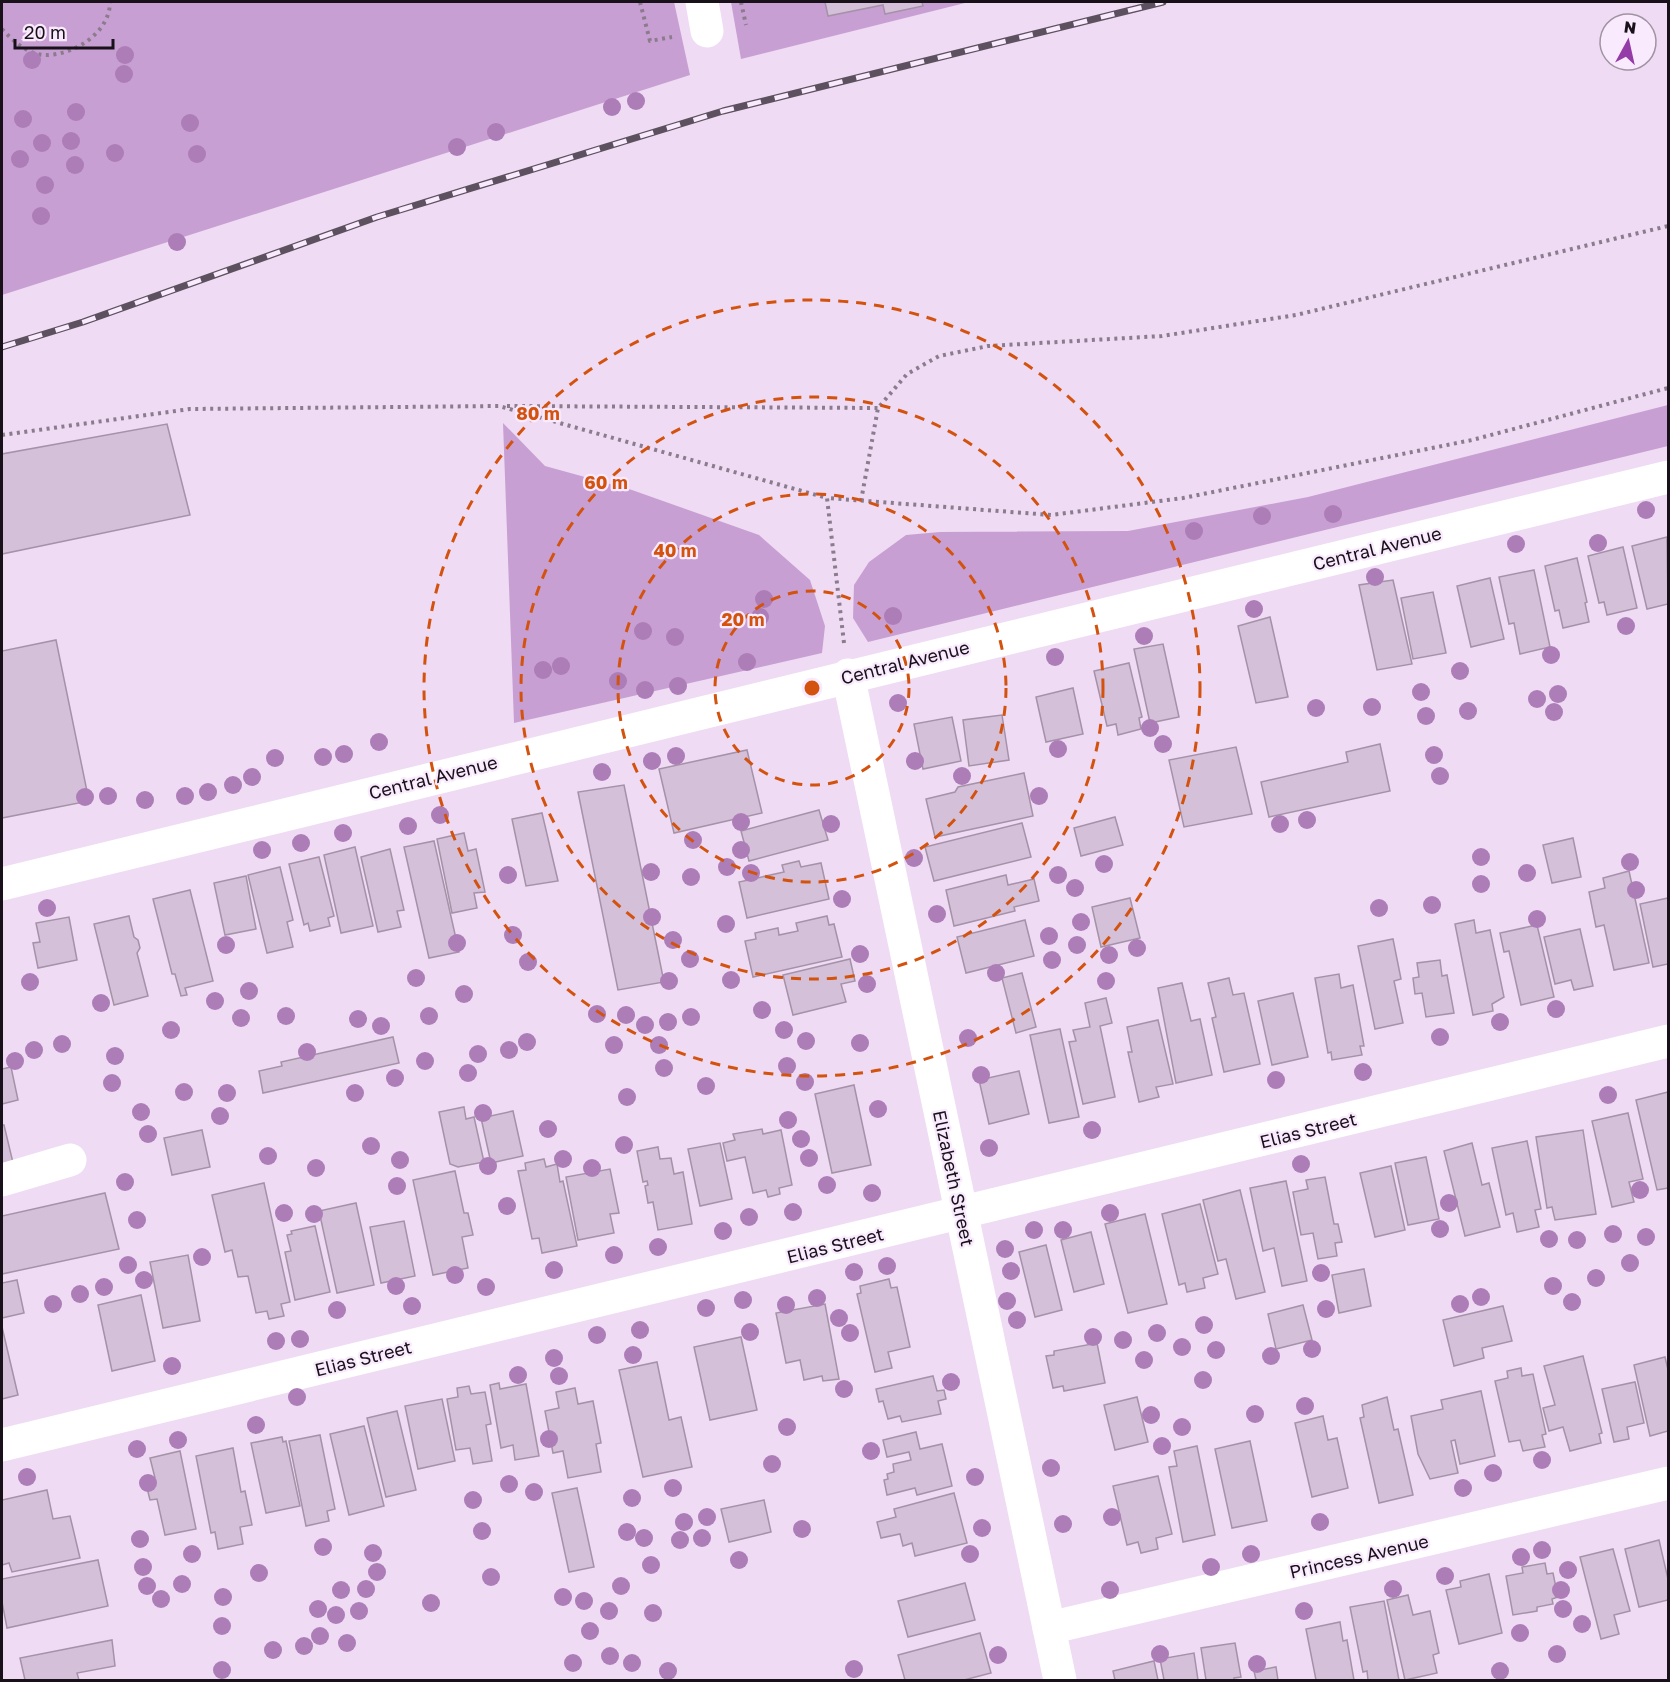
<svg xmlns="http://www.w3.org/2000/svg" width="1670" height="1682" font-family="'Golos Text',sans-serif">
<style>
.green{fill:#c89fd2}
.building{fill:#d4c0d8;stroke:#a592a9;stroke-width:1.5}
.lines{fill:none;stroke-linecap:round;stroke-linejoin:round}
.path{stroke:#8a7c8d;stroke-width:4;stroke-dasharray:3 4.5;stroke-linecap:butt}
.minor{stroke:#fff;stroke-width:33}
.rail-casing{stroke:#5d515f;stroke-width:7}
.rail{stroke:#faeafe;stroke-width:4.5;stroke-dasharray:14;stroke-linecap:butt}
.tree{fill:#ad7db8}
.ring{fill:none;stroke:#d3520d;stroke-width:3;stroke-dasharray:10 8}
.labels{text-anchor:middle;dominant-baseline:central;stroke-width:4.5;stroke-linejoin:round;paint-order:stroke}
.street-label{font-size:18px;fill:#181119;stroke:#faeafe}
.centre{fill:#d3520d;stroke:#faeafe;stroke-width:3}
.ring-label{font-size:18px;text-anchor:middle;font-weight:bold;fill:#d3520d;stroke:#faeafe;stroke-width:4.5;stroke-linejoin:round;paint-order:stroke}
</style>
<rect width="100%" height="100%" fill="#efdbf4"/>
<g class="green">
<polygon points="2,2 674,2 690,75 2,295"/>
<polygon points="731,2 969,2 741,59"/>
<polygon points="1668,405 1668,446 868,642 853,618 854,585 869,562 906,535 940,532 1128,531 1308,497"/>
<polygon points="503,423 545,466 632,490 759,535 810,580 825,626 822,653 514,723"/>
</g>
<g class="building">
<polygon points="825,2 922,2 923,6 885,14 883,5 828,16"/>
<polygon points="167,424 190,515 2,554 2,454"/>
<polygon points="1667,537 1668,604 1647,609 1632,546"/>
<polygon points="1623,547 1637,608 1607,615 1604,602 1599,603 1588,556"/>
<polygon points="1577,558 1587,602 1585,603 1589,622 1563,628 1559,610 1555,611 1545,566"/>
<polygon points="1534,570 1550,647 1520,654 1514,623 1509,624 1499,577"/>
<polygon points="1490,578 1504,639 1471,647 1457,586"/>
<polygon points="1393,580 1412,664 1377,670 1359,585"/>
<polygon points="1433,592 1446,653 1413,659 1401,598"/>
<polygon points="1270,617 1288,697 1256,703 1238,626"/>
<polygon points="56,640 89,801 2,818 2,651"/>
<polygon points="1163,644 1179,717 1150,723 1134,649"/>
<polygon points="1129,663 1142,717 1139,718 1141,729 1118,735 1116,724 1107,726 1094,671"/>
<polygon points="1073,688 1083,734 1046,742 1036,697"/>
<polygon points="1002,715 1009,760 969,766 963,720"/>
<polygon points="952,717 961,761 923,769 914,724"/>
<polygon points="1380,744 1390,791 1269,817 1261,782 1348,762 1346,752"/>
<polygon points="1236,747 1252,814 1184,827 1169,760"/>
<polygon points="747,750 762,813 674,833 659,769"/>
<polygon points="1024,773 1033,816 935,837 926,799 955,792 958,787"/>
<polygon points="624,785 664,982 618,990 578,792"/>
<polygon points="819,810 828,840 749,861 741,831"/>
<polygon points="542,813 558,881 526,886 512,819"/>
<polygon points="1115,817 1123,845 1081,856 1074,828"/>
<polygon points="1022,823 1031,857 934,881 925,847"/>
<polygon points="464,833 468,851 476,849 485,892 474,893 477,908 452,913 437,839"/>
<polygon points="1573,838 1581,877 1552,883 1543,845"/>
<polygon points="434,841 459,952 429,958 404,847"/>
<polygon points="355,847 373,926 341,933 324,855"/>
<polygon points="390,849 404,910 397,911 401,927 378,932 361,857"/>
<polygon points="319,857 334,916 328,918 330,926 310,931 308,923 304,925 289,864"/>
<polygon points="799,861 801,867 821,863 829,899 747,918 739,882 784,872 782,865"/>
<polygon points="280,867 293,920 287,922 293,947 267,953 248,875"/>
<polygon points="1629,871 1649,963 1614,970 1604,925 1596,927 1589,892 1605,888 1603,878"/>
<polygon points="1006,875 1008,885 1034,879 1039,901 1014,907 1015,911 954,926 946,890"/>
<polygon points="246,876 256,929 225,935 214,883"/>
<polygon points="190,890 213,981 185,988 187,995 181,996 175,974 172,974 153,899"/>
<polygon points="1130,898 1140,938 1101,947 1092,907"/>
<polygon points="1668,898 1668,964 1653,967 1640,904"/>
<polygon points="129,916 134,937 138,940 140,948 137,953 148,996 114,1005 94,924"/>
<polygon points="827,916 829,925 834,924 842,957 753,977 745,941 756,939 755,933 778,928 779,935 798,931 796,923"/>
<polygon points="69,917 77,960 38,968 33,943 40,942 36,923"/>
<polygon points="1025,920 1034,956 966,973 957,937"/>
<polygon points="1474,920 1476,933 1490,930 1504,997 1492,1004 1493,1011 1473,1015 1455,924"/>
<polygon points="1537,925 1554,997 1521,1005 1509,951 1504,952 1500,933"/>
<polygon points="1580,929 1593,986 1574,990 1571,980 1555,984 1544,937"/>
<polygon points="1393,939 1401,979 1394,981 1403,1023 1375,1029 1358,946"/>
<polygon points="850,959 855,981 841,984 846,1002 793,1015 783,975"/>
<polygon points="1440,960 1442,976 1447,975 1454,1013 1426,1017 1422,993 1415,994 1413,978 1419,977 1417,963"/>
<polygon points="1022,973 1036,1027 1016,1033 1002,978"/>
<polygon points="1339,974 1341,988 1353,985 1364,1046 1360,1046 1362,1055 1332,1060 1331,1052 1328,1053 1315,978"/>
<polygon points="1229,978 1233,995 1244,993 1260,1064 1224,1072 1212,1018 1216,1017 1208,983"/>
<polygon points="1182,983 1191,1021 1200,1019 1212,1075 1176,1083 1158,988"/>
<polygon points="1293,993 1308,1057 1272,1065 1258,1001"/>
<polygon points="1106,998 1112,1023 1100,1026 1115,1097 1083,1104 1069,1042 1076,1041 1073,1030 1090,1027 1085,1003"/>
<polygon points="1158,1020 1173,1084 1156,1087 1159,1097 1139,1102 1128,1052 1132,1052 1127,1027"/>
<polygon points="1060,1029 1079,1117 1049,1123 1030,1035"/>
<polygon points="393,1037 399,1063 263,1093 259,1071 282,1066 281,1062"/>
<polygon points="11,1067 18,1100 2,1104 2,1069"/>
<polygon points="1019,1071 1029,1114 989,1124 979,1080"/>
<polygon points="854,1085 871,1165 832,1173 815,1094"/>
<polygon points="1668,1092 1668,1188 1657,1190 1636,1100"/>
<polygon points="464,1107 466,1119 474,1117 484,1162 458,1167 450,1164 439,1112"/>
<polygon points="513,1111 523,1156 491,1163 481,1118"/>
<polygon points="1628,1113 1643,1179 1629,1182 1634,1202 1612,1207 1592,1121"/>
<polygon points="2,1125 4,1125 14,1167 2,1170"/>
<polygon points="762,1129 763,1134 781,1130 792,1185 779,1188 780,1194 768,1197 766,1190 753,1193 745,1157 727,1161 723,1143 735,1140 733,1134"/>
<polygon points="202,1130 210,1167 172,1175 164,1138"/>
<polygon points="1583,1130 1596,1214 1555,1220 1552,1207 1547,1208 1536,1137"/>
<polygon points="1527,1141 1541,1209 1535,1210 1539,1227 1517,1232 1513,1213 1506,1215 1492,1148"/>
<polygon points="720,1143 732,1199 700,1206 688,1149"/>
<polygon points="1472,1143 1482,1185 1489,1183 1500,1227 1465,1236 1444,1151"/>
<polygon points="658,1147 660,1159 671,1158 674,1174 683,1172 692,1224 658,1230 653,1202 648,1203 645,1186 648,1185 647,1181 643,1182 637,1151"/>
<polygon points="1426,1157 1439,1219 1408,1225 1395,1163"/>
<polygon points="544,1159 546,1167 557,1164 560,1182 563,1181 577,1246 542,1253 539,1238 532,1239 518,1171 526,1170 525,1163"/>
<polygon points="1391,1166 1405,1230 1375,1237 1360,1173"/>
<polygon points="610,1169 619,1213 610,1214 614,1233 578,1240 566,1177"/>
<polygon points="455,1171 464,1213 468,1213 473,1235 462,1237 468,1268 433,1275 413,1180"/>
<polygon points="1325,1177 1334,1224 1338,1224 1342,1242 1335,1243 1337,1256 1318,1259 1313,1233 1301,1235 1293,1192 1308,1189 1306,1180"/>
<polygon points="1286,1181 1307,1281 1282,1286 1274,1248 1263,1251 1250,1188"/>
<polygon points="264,1183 290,1302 281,1304 284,1316 269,1319 267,1311 256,1313 248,1276 238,1277 232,1250 225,1252 212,1195"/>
<polygon points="1240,1190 1265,1292 1236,1299 1226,1259 1218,1261 1203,1200"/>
<polygon points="105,1193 119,1249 2,1274 2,1216"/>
<polygon points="356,1203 374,1285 337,1293 319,1211"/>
<polygon points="1200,1204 1218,1274 1203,1278 1205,1288 1187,1292 1185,1283 1179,1285 1162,1214"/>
<polygon points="1145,1214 1167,1304 1128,1313 1105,1224"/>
<polygon points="404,1221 415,1276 381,1283 370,1227"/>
<polygon points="315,1226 330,1292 295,1300 285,1252 291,1251 287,1235 292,1234 291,1231"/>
<polygon points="1091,1232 1104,1284 1074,1292 1061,1240"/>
<polygon points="1046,1245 1062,1310 1035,1317 1019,1252"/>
<polygon points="188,1255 200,1321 163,1328 150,1262"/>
<polygon points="1364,1269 1371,1306 1339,1313 1332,1275"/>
<polygon points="889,1279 891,1288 897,1287 910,1347 888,1352 892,1368 875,1372 857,1294 861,1293 860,1286"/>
<polygon points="17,1280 24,1313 2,1318 2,1283"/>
<polygon points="141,1295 155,1361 112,1371 98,1305"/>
<polygon points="825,1304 839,1379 823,1381 822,1376 804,1380 800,1360 786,1363 776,1313"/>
<polygon points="1303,1305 1312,1340 1276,1349 1268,1314"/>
<polygon points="1503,1306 1512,1341 1482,1348 1484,1358 1454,1366 1443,1320"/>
<polygon points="2,1327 18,1395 2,1399"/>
<polygon points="741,1337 757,1410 710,1420 694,1347"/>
<polygon points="1097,1343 1105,1383 1064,1391 1063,1386 1053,1388 1046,1356 1054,1355 1054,1351"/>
<polygon points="1583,1356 1602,1433 1599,1434 1601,1443 1570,1451 1563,1427 1549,1431 1543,1408 1555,1405 1544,1366"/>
<polygon points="1665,1357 1668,1370 1668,1431 1650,1436 1634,1365"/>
<polygon points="657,1362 669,1420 681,1417 692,1467 643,1477 619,1370"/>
<polygon points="1521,1368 1522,1376 1533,1374 1546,1434 1542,1435 1545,1447 1523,1451 1520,1440 1509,1442 1495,1381 1508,1378 1507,1371"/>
<polygon points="933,1376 937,1391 944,1390 946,1399 938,1401 941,1414 902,1422 900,1416 888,1419 883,1401 879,1402 876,1389"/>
<polygon points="1635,1382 1644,1423 1627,1427 1629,1439 1614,1442 1602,1389"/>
<polygon points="499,1383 500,1389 526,1384 539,1456 515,1460 513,1445 501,1448 490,1385"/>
<polygon points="469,1386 471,1394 485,1392 491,1424 486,1425 492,1461 473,1464 470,1448 456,1450 447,1399 458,1397 457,1388"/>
<polygon points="575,1388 578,1404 593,1401 601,1443 596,1444 601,1472 568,1478 563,1451 553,1453 545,1411 559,1408 556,1392"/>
<polygon points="1481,1391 1495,1456 1460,1464 1455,1440 1451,1441 1458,1473 1430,1479 1418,1454 1411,1416 1443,1409 1441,1400"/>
<polygon points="1137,1397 1148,1442 1115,1450 1104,1405"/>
<polygon points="1387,1397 1394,1430 1398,1429 1413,1495 1379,1503 1360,1418 1364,1417 1362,1405"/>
<polygon points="442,1399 455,1461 418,1469 405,1406"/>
<polygon points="397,1411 416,1490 386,1497 367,1418"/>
<polygon points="1323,1416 1328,1440 1337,1438 1348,1488 1312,1497 1295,1423"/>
<polygon points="364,1426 384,1506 349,1515 330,1434"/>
<polygon points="916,1432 920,1449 942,1444 952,1486 917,1495 915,1488 887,1495 884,1480 888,1479 887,1474 894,1472 893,1464 911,1460 909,1452 887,1457 883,1440"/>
<polygon points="320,1435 335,1509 327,1511 329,1521 306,1526 289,1441"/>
<polygon points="282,1437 283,1442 286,1441 300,1506 266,1513 251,1443"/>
<polygon points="1250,1441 1267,1521 1232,1528 1215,1449"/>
<polygon points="1197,1446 1215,1535 1183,1542 1169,1467 1177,1466 1174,1451"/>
<polygon points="233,1448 241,1492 245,1491 252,1525 240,1527 243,1544 218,1549 215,1532 211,1533 196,1456"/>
<polygon points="180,1451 196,1529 165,1535 157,1499 150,1500 145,1480 155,1478 150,1458"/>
<polygon points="1158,1476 1172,1534 1156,1538 1158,1549 1141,1553 1138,1542 1127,1545 1113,1486"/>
<polygon points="577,1488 594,1567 569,1572 552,1493"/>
<polygon points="47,1490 53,1519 70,1516 80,1558 12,1572 9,1563 2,1565 2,1500"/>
<polygon points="954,1493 967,1543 915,1556 912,1543 903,1546 900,1534 881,1538 877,1522 896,1517 894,1509"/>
<polygon points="764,1500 771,1532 729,1542 721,1509"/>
<polygon points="1659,1540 1668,1579 1668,1600 1639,1607 1625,1549"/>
<polygon points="1613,1549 1630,1611 1614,1615 1619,1634 1601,1639 1580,1557"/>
<polygon points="98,1560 108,1606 7,1628 2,1602 2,1579"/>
<polygon points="1545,1563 1547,1574 1553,1573 1558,1597 1552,1599 1553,1604 1537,1607 1537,1611 1513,1615 1506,1576 1523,1573 1522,1567"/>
<polygon points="1489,1574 1502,1633 1459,1644 1446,1590 1461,1587 1460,1581"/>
<polygon points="965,1583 975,1620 908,1637 898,1601"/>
<polygon points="1408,1595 1413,1615 1430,1611 1439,1653 1433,1655 1437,1673 1405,1680 1387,1600"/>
<polygon points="1384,1601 1399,1680 1368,1680 1367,1671 1363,1672 1350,1607"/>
<polygon points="1340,1622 1343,1641 1347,1640 1354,1680 1316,1680 1306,1629"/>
<polygon points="980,1633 991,1673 964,1680 905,1680 898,1655"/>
<polygon points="112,1640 115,1666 77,1673 79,1680 25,1680 20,1658"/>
<polygon points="1235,1643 1241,1677 1234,1678 1234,1680 1206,1680 1201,1648"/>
<polygon points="1194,1653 1198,1680 1164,1680 1160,1659"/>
<polygon points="1154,1661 1158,1680 1115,1680 1113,1671"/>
<polygon points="1276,1667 1278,1680 1256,1680 1254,1671"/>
</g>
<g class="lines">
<g class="path">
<polyline points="640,2 650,41 672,37"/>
<polyline points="741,2 746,25"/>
<path d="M2 29C13 41 27 54 44 55 73 56 110 33 110 2"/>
<polyline points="507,406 878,408"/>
<polyline points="2,435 190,409 499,406 827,498"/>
<polyline points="861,501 878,408 907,374 939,356 988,346 1162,336 1296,315 1668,226"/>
<polyline points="844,643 827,498 1051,515 1183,498 1472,440 1668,388"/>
</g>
<g class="minor">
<polyline points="702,2 707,31"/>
<polyline points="848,675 1060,1680"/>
<polyline points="2,884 1668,477"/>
<polyline points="2,1180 70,1160"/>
<polyline points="2,1445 1668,1041"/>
<polyline points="1049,1628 1668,1483"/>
</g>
<g class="rail-casing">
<polyline id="rail" points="2,347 83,322 377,217 723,111 1163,2"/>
</g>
<use href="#rail" class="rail"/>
</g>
<g class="tree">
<circle cx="125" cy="55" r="9"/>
<circle cx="32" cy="60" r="9"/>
<circle cx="124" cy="74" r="9"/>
<circle cx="636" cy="101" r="9"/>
<circle cx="612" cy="107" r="9"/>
<circle cx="76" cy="112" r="9"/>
<circle cx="23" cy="119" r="9"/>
<circle cx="190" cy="123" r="9"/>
<circle cx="496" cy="132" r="9"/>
<circle cx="71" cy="141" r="9"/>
<circle cx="42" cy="143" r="9"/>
<circle cx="457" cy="147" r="9"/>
<circle cx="115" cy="153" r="9"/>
<circle cx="197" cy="154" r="9"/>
<circle cx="20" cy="159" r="9"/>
<circle cx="75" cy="165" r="9"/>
<circle cx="45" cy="185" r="9"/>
<circle cx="41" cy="216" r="9"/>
<circle cx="177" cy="242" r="9"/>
<circle cx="1646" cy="510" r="9"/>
<circle cx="1333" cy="514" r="9"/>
<circle cx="1262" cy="516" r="9"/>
<circle cx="1194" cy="531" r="9"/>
<circle cx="1598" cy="543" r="9"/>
<circle cx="1516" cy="544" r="9"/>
<circle cx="1375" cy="577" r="9"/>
<circle cx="764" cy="599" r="9"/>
<circle cx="1254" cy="609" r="9"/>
<circle cx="893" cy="616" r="9"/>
<circle cx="760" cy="617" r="9"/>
<circle cx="1626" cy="626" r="9"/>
<circle cx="643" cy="631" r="9"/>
<circle cx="1144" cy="636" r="9"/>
<circle cx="675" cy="637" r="9"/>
<circle cx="1551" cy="655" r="9"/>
<circle cx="1055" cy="657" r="9"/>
<circle cx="747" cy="662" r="9"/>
<circle cx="561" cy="666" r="9"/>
<circle cx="543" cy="670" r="9"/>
<circle cx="1460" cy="671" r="9"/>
<circle cx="618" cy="681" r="9"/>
<circle cx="678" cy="686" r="9"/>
<circle cx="645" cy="690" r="9"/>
<circle cx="1421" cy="692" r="9"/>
<circle cx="1558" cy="694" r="9"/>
<circle cx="1537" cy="699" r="9"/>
<circle cx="898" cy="703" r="9"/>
<circle cx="1372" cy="707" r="9"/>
<circle cx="1316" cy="708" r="9"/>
<circle cx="1468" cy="711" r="9"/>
<circle cx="1554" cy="712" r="9"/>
<circle cx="1426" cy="716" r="9"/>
<circle cx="1150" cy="728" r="9"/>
<circle cx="379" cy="742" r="9"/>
<circle cx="1163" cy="744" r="9"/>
<circle cx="1058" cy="749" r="9"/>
<circle cx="344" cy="754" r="9"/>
<circle cx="1434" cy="755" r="9"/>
<circle cx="676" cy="756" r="9"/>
<circle cx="323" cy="757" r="9"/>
<circle cx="275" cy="758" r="9"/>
<circle cx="652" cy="761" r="9"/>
<circle cx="915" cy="761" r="9"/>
<circle cx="602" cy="772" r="9"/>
<circle cx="962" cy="776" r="9"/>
<circle cx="1440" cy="776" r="9"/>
<circle cx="252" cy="777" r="9"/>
<circle cx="233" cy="785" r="9"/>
<circle cx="208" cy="792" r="9"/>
<circle cx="108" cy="796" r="9"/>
<circle cx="185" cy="796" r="9"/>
<circle cx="1039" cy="796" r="9"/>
<circle cx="85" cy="797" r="9"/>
<circle cx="145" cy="800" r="9"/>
<circle cx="440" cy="815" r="9"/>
<circle cx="1307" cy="820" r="9"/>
<circle cx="741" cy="822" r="9"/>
<circle cx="831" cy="824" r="9"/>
<circle cx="1280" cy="824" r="9"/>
<circle cx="408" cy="826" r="9"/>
<circle cx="343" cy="833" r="9"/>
<circle cx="693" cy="840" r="9"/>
<circle cx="301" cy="843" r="9"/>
<circle cx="262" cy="850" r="9"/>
<circle cx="741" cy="850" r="9"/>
<circle cx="1481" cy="857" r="9"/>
<circle cx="914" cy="858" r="9"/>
<circle cx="1630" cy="862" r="9"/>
<circle cx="1104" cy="864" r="9"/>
<circle cx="727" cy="867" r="9"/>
<circle cx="651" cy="872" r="9"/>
<circle cx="751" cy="873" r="9"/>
<circle cx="1527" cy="873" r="9"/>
<circle cx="508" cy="875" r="9"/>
<circle cx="1058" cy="875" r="9"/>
<circle cx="691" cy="877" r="9"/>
<circle cx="1481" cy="884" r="9"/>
<circle cx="1075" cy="888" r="9"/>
<circle cx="1636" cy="890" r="9"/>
<circle cx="842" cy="899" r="9"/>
<circle cx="1432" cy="905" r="9"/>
<circle cx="47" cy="908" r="9"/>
<circle cx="1379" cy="908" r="9"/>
<circle cx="937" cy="914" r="9"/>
<circle cx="652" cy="917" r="9"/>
<circle cx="1537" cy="919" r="9"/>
<circle cx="1081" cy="922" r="9"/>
<circle cx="726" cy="924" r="9"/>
<circle cx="513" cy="935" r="9"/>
<circle cx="1049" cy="936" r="9"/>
<circle cx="673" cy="940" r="9"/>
<circle cx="457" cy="943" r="9"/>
<circle cx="226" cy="945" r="9"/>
<circle cx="1077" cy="945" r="9"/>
<circle cx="1137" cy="948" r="9"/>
<circle cx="860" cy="954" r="9"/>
<circle cx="1109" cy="955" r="9"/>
<circle cx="690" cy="959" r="9"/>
<circle cx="1052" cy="960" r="9"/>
<circle cx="528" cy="962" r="9"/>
<circle cx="996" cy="973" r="9"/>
<circle cx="416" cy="978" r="9"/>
<circle cx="731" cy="980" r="9"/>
<circle cx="669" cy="981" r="9"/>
<circle cx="1106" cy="981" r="9"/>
<circle cx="30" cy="982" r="9"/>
<circle cx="867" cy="984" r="9"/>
<circle cx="249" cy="991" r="9"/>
<circle cx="464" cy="994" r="9"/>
<circle cx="215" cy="1001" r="9"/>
<circle cx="101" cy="1003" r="9"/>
<circle cx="1556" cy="1009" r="9"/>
<circle cx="762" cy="1010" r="9"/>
<circle cx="597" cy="1014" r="9"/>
<circle cx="626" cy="1015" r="9"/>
<circle cx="286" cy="1016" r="9"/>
<circle cx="429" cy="1016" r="9"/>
<circle cx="691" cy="1017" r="9"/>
<circle cx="241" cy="1018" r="9"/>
<circle cx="358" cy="1019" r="9"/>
<circle cx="668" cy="1022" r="9"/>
<circle cx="1500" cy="1022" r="9"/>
<circle cx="645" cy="1025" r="9"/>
<circle cx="381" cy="1026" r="9"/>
<circle cx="171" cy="1030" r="9"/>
<circle cx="784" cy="1030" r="9"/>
<circle cx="1440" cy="1037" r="9"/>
<circle cx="968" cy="1038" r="9"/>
<circle cx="806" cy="1041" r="9"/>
<circle cx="527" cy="1042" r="9"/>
<circle cx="860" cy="1043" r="9"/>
<circle cx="62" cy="1044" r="9"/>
<circle cx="614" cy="1045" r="9"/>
<circle cx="659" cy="1045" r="9"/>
<circle cx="34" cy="1050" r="9"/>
<circle cx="509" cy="1050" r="9"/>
<circle cx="307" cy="1052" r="9"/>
<circle cx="478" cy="1054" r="9"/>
<circle cx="115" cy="1056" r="9"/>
<circle cx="15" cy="1061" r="9"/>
<circle cx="425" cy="1061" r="9"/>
<circle cx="787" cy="1066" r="9"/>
<circle cx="664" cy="1068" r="9"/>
<circle cx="1363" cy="1072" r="9"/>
<circle cx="468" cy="1073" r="9"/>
<circle cx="981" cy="1075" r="9"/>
<circle cx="395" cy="1078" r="9"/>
<circle cx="1276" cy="1080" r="9"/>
<circle cx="805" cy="1082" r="9"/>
<circle cx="112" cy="1083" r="9"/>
<circle cx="706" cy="1086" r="9"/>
<circle cx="184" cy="1092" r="9"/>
<circle cx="227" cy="1093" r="9"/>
<circle cx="355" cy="1093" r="9"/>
<circle cx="1608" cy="1095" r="9"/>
<circle cx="627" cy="1097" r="9"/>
<circle cx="878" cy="1109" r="9"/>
<circle cx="141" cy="1112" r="9"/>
<circle cx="483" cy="1113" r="9"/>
<circle cx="220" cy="1116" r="9"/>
<circle cx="788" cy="1120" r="9"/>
<circle cx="548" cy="1129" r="9"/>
<circle cx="1092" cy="1130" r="9"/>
<circle cx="148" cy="1134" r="9"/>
<circle cx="801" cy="1139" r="9"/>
<circle cx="624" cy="1145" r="9"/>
<circle cx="371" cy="1146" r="9"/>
<circle cx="989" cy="1148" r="9"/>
<circle cx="268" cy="1156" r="9"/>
<circle cx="809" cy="1158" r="9"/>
<circle cx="563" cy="1159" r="9"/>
<circle cx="400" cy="1160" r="9"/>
<circle cx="1301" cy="1164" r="9"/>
<circle cx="488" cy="1166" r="9"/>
<circle cx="316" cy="1168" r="9"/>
<circle cx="592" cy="1168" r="9"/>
<circle cx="125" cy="1182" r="9"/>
<circle cx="827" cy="1185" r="9"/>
<circle cx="397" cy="1186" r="9"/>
<circle cx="1640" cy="1190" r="9"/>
<circle cx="872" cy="1193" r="9"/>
<circle cx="1449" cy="1203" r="9"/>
<circle cx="507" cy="1206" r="9"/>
<circle cx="793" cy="1212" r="9"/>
<circle cx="284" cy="1213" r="9"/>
<circle cx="1110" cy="1213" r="9"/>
<circle cx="314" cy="1214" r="9"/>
<circle cx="749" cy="1217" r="9"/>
<circle cx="137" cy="1220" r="9"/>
<circle cx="1440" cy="1229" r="9"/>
<circle cx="1034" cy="1230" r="9"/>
<circle cx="1063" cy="1230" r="9"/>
<circle cx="723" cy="1231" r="9"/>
<circle cx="1613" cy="1234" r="9"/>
<circle cx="1646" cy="1237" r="9"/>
<circle cx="1549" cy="1239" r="9"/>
<circle cx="1577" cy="1240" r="9"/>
<circle cx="658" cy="1247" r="9"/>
<circle cx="1005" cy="1249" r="9"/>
<circle cx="614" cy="1255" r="9"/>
<circle cx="202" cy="1257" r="9"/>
<circle cx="1630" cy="1263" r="9"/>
<circle cx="128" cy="1265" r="9"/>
<circle cx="887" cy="1266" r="9"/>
<circle cx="554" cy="1270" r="9"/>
<circle cx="1011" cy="1271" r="9"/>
<circle cx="854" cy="1272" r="9"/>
<circle cx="1321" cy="1273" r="9"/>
<circle cx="455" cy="1275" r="9"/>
<circle cx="1596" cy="1278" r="9"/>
<circle cx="144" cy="1280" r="9"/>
<circle cx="396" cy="1286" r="9"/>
<circle cx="1553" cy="1286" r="9"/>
<circle cx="104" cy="1287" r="9"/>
<circle cx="486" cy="1287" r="9"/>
<circle cx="80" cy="1294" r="9"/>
<circle cx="1481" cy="1297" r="9"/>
<circle cx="817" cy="1298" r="9"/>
<circle cx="743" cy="1300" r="9"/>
<circle cx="1007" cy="1301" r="9"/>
<circle cx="1572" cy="1302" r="9"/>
<circle cx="53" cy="1304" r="9"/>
<circle cx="1460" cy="1304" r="9"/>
<circle cx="786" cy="1305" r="9"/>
<circle cx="412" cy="1306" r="9"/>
<circle cx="706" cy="1308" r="9"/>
<circle cx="1326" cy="1309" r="9"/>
<circle cx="337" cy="1310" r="9"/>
<circle cx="839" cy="1318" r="9"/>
<circle cx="1017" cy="1320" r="9"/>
<circle cx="1204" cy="1325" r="9"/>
<circle cx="640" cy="1330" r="9"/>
<circle cx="750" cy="1332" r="9"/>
<circle cx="850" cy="1333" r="9"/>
<circle cx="1157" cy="1333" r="9"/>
<circle cx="597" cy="1335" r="9"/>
<circle cx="1093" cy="1337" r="9"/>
<circle cx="300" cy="1339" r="9"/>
<circle cx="1123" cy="1340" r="9"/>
<circle cx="276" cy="1341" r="9"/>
<circle cx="1182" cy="1347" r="9"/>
<circle cx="1312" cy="1349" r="9"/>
<circle cx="1216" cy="1350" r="9"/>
<circle cx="633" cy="1355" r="9"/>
<circle cx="1271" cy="1356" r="9"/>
<circle cx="554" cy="1358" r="9"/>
<circle cx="1144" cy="1360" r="9"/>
<circle cx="172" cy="1366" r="9"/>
<circle cx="518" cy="1375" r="9"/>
<circle cx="559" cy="1376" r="9"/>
<circle cx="1203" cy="1380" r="9"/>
<circle cx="951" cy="1382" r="9"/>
<circle cx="844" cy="1389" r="9"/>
<circle cx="297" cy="1397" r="9"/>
<circle cx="1305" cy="1406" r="9"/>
<circle cx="1255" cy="1414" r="9"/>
<circle cx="1151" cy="1415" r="9"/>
<circle cx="256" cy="1425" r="9"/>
<circle cx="787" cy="1427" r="9"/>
<circle cx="1182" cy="1427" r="9"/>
<circle cx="549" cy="1439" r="9"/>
<circle cx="178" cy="1440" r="9"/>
<circle cx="1162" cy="1446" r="9"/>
<circle cx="137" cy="1449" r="9"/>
<circle cx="871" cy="1451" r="9"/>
<circle cx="1542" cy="1460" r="9"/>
<circle cx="772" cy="1464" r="9"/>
<circle cx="1051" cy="1468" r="9"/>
<circle cx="1493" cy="1473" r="9"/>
<circle cx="27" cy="1477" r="9"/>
<circle cx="975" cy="1477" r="9"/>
<circle cx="148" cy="1483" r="9"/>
<circle cx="509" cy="1484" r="9"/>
<circle cx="673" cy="1488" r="9"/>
<circle cx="1463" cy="1488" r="9"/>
<circle cx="534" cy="1492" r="9"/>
<circle cx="632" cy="1498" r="9"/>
<circle cx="473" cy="1500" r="9"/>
<circle cx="707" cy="1517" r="9"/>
<circle cx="1112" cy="1517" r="9"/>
<circle cx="684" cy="1522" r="9"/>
<circle cx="1320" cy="1522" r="9"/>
<circle cx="1063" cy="1524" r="9"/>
<circle cx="982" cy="1528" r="9"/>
<circle cx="802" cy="1529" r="9"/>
<circle cx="482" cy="1531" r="9"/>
<circle cx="627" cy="1532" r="9"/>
<circle cx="644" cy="1538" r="9"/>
<circle cx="702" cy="1538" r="9"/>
<circle cx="140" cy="1539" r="9"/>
<circle cx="680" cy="1540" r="9"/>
<circle cx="323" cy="1547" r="9"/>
<circle cx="1542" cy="1550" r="9"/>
<circle cx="373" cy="1553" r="9"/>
<circle cx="192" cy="1554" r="9"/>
<circle cx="970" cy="1554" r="9"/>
<circle cx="1251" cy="1554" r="9"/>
<circle cx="1521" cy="1557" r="9"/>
<circle cx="739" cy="1560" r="9"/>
<circle cx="651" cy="1565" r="9"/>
<circle cx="143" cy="1567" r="9"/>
<circle cx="1211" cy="1567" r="9"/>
<circle cx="1568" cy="1570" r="9"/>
<circle cx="377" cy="1572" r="9"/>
<circle cx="259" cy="1573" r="9"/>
<circle cx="1445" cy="1576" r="9"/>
<circle cx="491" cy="1577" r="9"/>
<circle cx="182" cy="1584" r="9"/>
<circle cx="147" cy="1586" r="9"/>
<circle cx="621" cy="1586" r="9"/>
<circle cx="366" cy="1589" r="9"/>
<circle cx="1393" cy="1589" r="9"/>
<circle cx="341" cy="1590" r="9"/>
<circle cx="1110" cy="1590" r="9"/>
<circle cx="1561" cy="1590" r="9"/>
<circle cx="223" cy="1597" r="9"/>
<circle cx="563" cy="1597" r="9"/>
<circle cx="161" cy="1599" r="9"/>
<circle cx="584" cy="1601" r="9"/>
<circle cx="431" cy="1603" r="9"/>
<circle cx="318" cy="1609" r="9"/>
<circle cx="1563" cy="1609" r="9"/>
<circle cx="359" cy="1611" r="9"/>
<circle cx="609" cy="1611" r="9"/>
<circle cx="1304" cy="1611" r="9"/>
<circle cx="653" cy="1613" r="9"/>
<circle cx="336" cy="1615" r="9"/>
<circle cx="1582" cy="1624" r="9"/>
<circle cx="222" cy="1626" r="9"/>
<circle cx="590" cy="1631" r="9"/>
<circle cx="1520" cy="1633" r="9"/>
<circle cx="320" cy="1636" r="9"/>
<circle cx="347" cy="1643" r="9"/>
<circle cx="304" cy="1646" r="9"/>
<circle cx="273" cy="1650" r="9"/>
<circle cx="1160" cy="1654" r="9"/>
<circle cx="1557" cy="1654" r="9"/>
<circle cx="998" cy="1655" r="9"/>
<circle cx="610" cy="1656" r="9"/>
<circle cx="573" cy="1663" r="9"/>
<circle cx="632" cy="1663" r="9"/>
<circle cx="1257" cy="1664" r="9"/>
<circle cx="854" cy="1669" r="9"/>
<circle cx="222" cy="1670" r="9"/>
<circle cx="668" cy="1671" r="9"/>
<circle cx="1500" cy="1671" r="9"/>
</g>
<g class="ring">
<circle cx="812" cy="688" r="97"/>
<circle cx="812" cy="688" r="194"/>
<circle cx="812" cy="688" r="291"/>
<circle cx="812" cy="688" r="388"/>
</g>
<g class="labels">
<g class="street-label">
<text transform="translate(1377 548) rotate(-14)">Central Avenue</text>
<text transform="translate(905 662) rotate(-14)">Central Avenue</text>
<text transform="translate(433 777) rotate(-14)">Central Avenue</text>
<text transform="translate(1308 1130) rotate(-14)">Elias Street</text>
<text transform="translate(954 1178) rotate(78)">Elizabeth Street</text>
<text transform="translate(835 1245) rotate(-14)">Elias Street</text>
<text transform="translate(363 1358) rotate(-14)">Elias Street</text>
<text transform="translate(1359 1556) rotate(-13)">Princess Avenue</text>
</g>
</g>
<circle cx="812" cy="688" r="9" class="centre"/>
<g class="ring-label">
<text x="538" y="420">80 m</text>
<text x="606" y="489">60 m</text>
<text x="675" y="557">40 m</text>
<text x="743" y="626">20 m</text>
</g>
<rect width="1670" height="1682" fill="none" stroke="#181119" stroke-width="6"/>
<g transform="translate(1628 42) rotate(8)"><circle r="28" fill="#faeafe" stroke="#a093a2" stroke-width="1.5"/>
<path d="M0-4.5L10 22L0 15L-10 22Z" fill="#943ba7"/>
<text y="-9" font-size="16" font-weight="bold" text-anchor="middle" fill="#181119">N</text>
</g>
<path d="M15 39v9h98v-9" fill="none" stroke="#181119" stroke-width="3"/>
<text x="24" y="39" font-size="18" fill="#181119" stroke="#faeafe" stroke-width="4.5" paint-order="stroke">20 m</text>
</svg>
